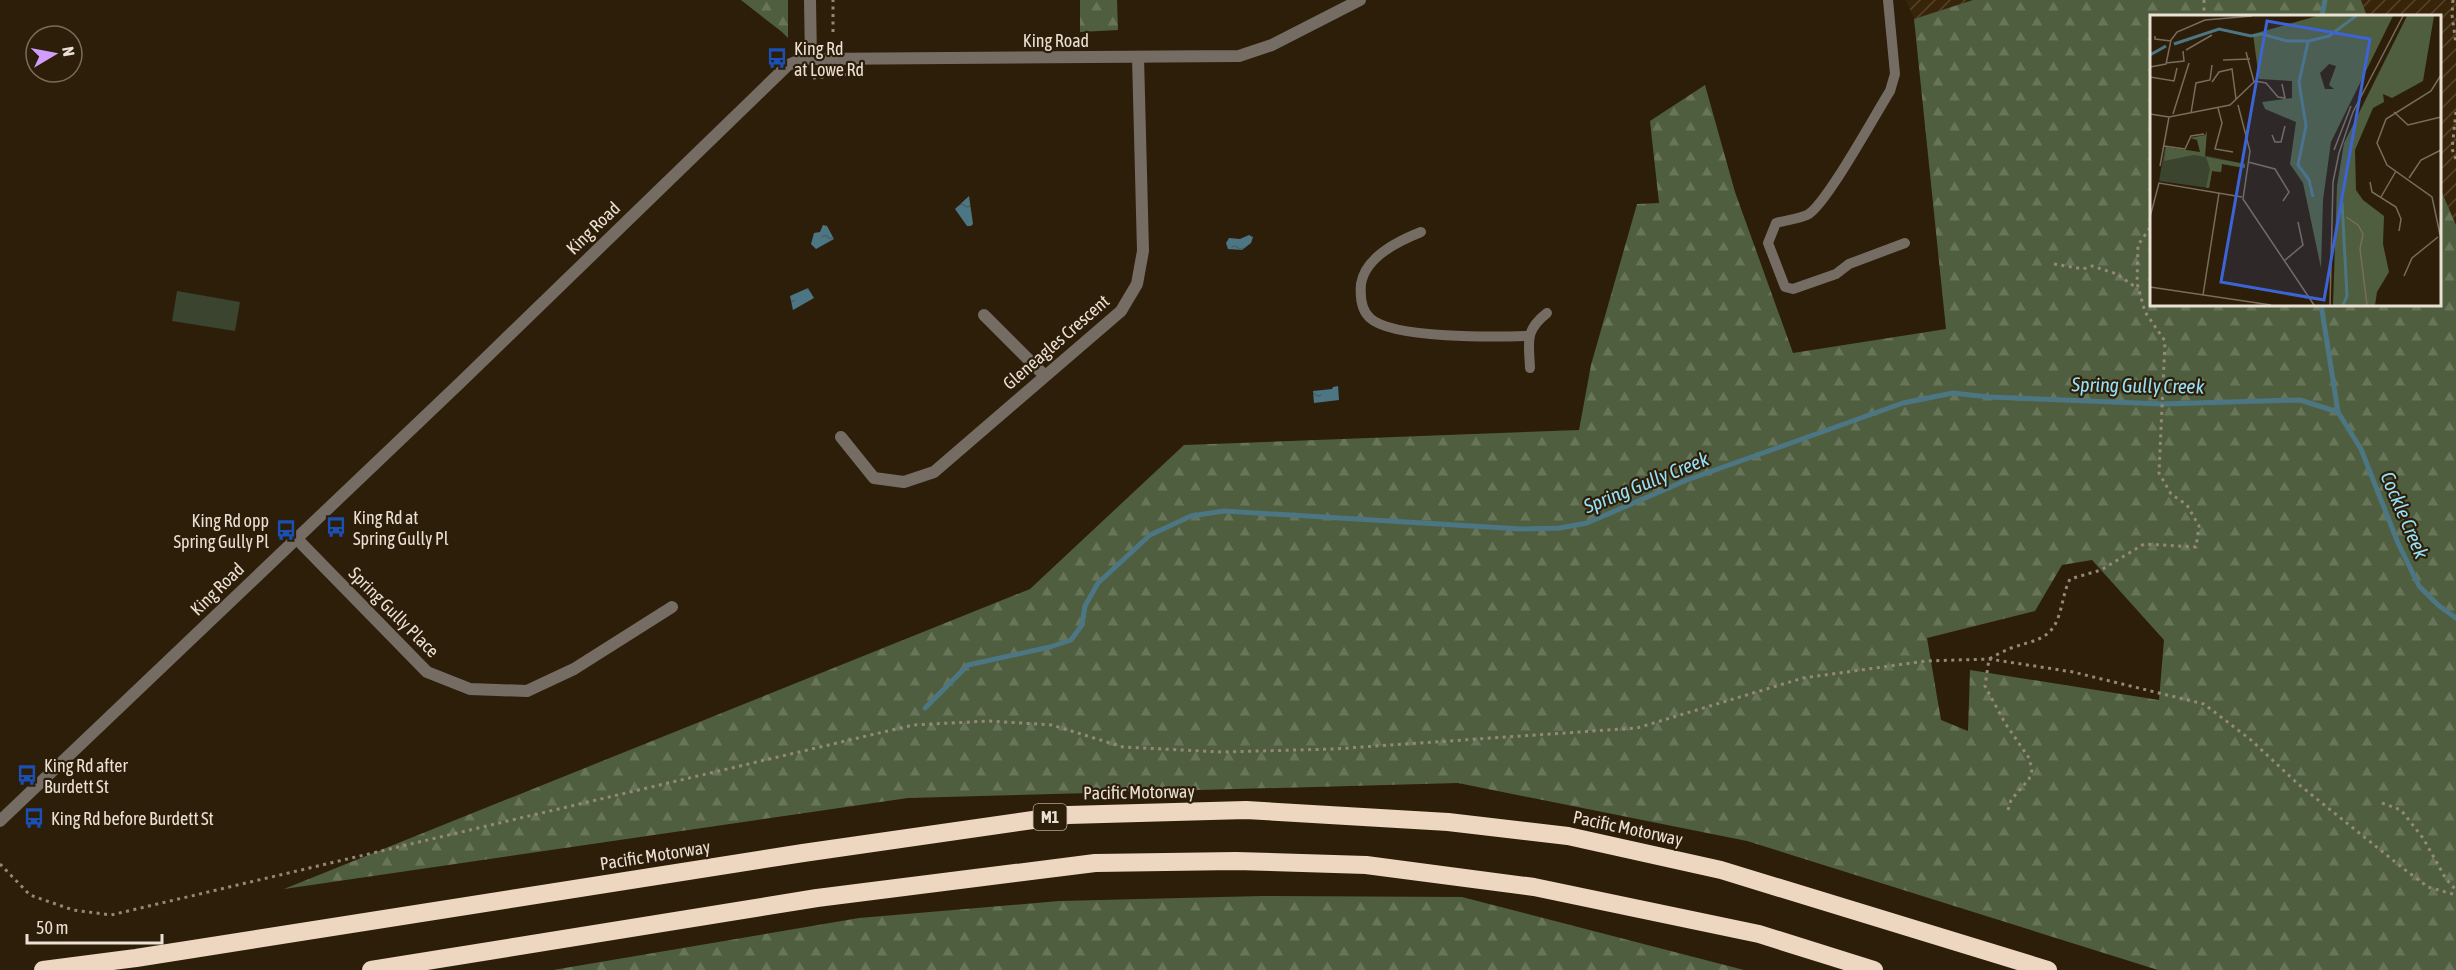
<svg xmlns="http://www.w3.org/2000/svg" width="2456" height="970" font-family="'Asap Condensed',sans-serif">
<style>
.industrial{fill:url(#industrial-furrows)}
.green{fill:#3a442f}
.forest{fill:url(#forest-firs);fill-rule:evenodd}
.water{fill:url(#water-ripples)}
.lines{fill:none;stroke-linecap:round;stroke-linejoin:round}
.stream{stroke:#4c7684;stroke-width:5}
.path{stroke:#958878;stroke-width:3;stroke-dasharray:3 4.5;stroke-linecap:butt}
.lane{stroke:#756d63;stroke-width:10}
.street{stroke:#756d63;stroke-width:12}
.highway{stroke:#edd7c0;stroke-width:18}
.labels{text-anchor:middle;dominant-baseline:central;stroke-width:4.5;stroke-linejoin:round;paint-order:stroke}
.shield{fill:#2d1e0a;stroke:#b2a697;stroke-width:1.5}
.shield-label{font-size:16px;font-weight:bold;fill:#ebe0d4}
.street-label{font-size:18px;fill:#ebe0d4;stroke:#2d1e0a}
.poi-label{font-size:18px;fill:#ebe0d4;stroke:#2d1e0a;text-anchor:start}
.water-label{font-size:20px;font-style:italic;fill:#96e1fa;stroke:#2d1e0a}
.inset-river{fill:none;stroke:#4c7684;stroke-width:3}
.inset-road{fill:none;stroke:#796c5b;stroke-width:1.5}
.view{fill:#3c64d7;fill-opacity:0.15;stroke:#3c64d7;stroke-width:3}
.inset-edge{fill:none;stroke:#ebe0d4;stroke-width:3}
</style>
<defs>
<pattern id="industrial-furrows" width="10" height="10" patternUnits="userSpaceOnUse" patternTransform="scale(1.5)"><rect width="10" height="10" fill="#382409"/><path d="M-1 1l2-2M0 10L10 0M9 11l2-2" fill="none" stroke="#55442c"/></pattern>
<pattern id="forest-firs" width="22" height="20" patternUnits="userSpaceOnUse" patternTransform="scale(1.5)"><rect width="22" height="20" fill="#4f5e3e"/><path d="M5 1l3.5 6h-7zM16 11l3.5 6h-7z" fill="#687559"/></pattern>
<pattern id="water-ripples" width="26" height="14" patternUnits="userSpaceOnUse" patternTransform="scale(1.5)"><rect width="26" height="14" fill="#4c7684"/><path d="M2 4q2-2 4 0t4 0M15 11q2-2 4 0t4 0" fill="none" stroke="#495f65"/></pattern>
</defs>
<rect width="100%" height="100%" fill="#2d1e0a"/>
<g class="industrial">
<polygon points="1906,0 1973,0 1914,19"/>
<polygon points="2361,0 2456,0 2456,225 2440,188 2440,16 2367,16"/>
</g>
<polygon class="green" points="177,291 240,302 235,331 172,321"/>
<g class="forest">
<polygon points="741,0 788,0 788,38 782,32"/>
<polygon points="1080,0 1117,0 1118,30 1080,32"/>
<path d="M1973 0H2361L2367 16H2152V304H2440V188L2456 225V970H2158L1747 841 1458 783 908 798 284 889 1030 589 1184 445 1579 430 1591 365 1637 204 1659 203 1650 121 1705 85 1735 192 1793 353 1946 329 1914 19ZM2092 560 2164 640 2159 700 1970 670 1968 731 1941 720 1927 638 2035 611 2062 565Z"/>
<polygon points="1262,896 1462,897 1744,970 553,970 859,918 1059,901"/>
</g>
<g class="water">
<polygon points="969,196 973,224 971,226 967,226 955,209"/>
<polygon points="823,225 827,226 834,239 816,249 811,244 814,233 820,232"/>
<polygon points="1249,235 1253,237 1251,243 1242,250 1228,249 1226,243 1229,238 1240,239"/>
<polygon points="808,288 814,298 793,310 790,296"/>
<polygon points="1338,386 1339,400 1314,403 1313,391 1332,389 1333,387"/>
</g>
<g class="lines">
<g class="stream">
<polyline points="2322,16 2325,0"/>
<polyline points="2321,304 2338,412 2361,449 2398,543 2419,586 2438,605 2456,618"/>
<polyline points="925,708 968,665 1050,647 1071,640 1082,625 1085,606 1098,583 1150,535 1191,516 1224,511 1521,529 1560,528 1587,523 1687,480 1903,403 1953,393 1989,397 2162,404 2300,400 2338,412"/>
</g>
<g class="path">
<polyline points="2204,0 2204,16"/>
<polyline points="2453,0 2452,15 2456,44"/>
<polyline points="833,32 833,0"/>
<polyline points="813,78 851,74"/>
<polyline points="2456,112 2452,149 2456,159"/>
<polyline points="2054,264 2083,269 2092,266 2117,274 2138,289"/>
<polyline points="2382,803 2401,810 2423,838 2446,879 2456,890"/>
<path d="M2008 810 2011 800 2029 779 2032 770 2029 758 2005 723 1985 686 1989 659C1996 655 2004 651 2011 648 2033 640 2051 641 2059 615 2063 603 2064 591 2070 579L2101 570 2144 544 2196 547 2199 526 2187 505 2171 494 2159 473 2165 341 2145 312 2137 283 2138 245 2152 225"/>
<polyline points="0,864 30,895 73,910 111,915 913,725 989,721 1052,725 1123,747 1223,752 1333,749 1637,728 1803,678 1926,661 1989,659 2073,672 2204,704 2251,740 2297,783 2404,869 2428,887 2456,895"/>
</g>
<g class="lane">
<path d="M1888 0 1895 74 1890 91C1876 113 1825 207 1807 215 1798 219 1786 220 1776 223L1768 243 1785 287 1793 289 1836 274 1849 264 1905 243"/>
<path d="M1421 232C1398 241 1365 258 1361 284 1360 296 1361 310 1370 318 1392 339 1497 337 1528 336"/>
<path d="M1530 368C1529 342 1524 331 1547 313"/>
</g>
<g class="street">
<polyline points="810,0 811,59"/>
<polyline points="984,315 1044,375"/>
<polyline points="841,437 874,478 904,482 934,472 1121,311 1137,284 1143,251 1138,57"/>
<polyline points="296,538 427,672 470,689 527,691 574,669 672,607"/>
<polyline points="0,821 462,381 788,65 803,59 811,59 1239,56 1272,45 1360,0"/>
</g>
<g class="highway">
<polyline points="43,970 136,958 803,853 1068,815 1246,810 1448,822 1568,836 1721,870 2048,970"/>
<polyline points="371,970 817,898 1095,863 1236,861 1366,865 1534,887 1759,934 1874,970"/>
</g>
</g>
<defs>
<g id="bus-bare" transform="scale(1.62)"><path d="M-5-6H5V4H4V6H2V4H-2V6H-4V4H-5ZM-3.5-4V0h7V-4ZM-3.5 1.2v1.5H-2V1.2ZM2 1.2v1.5H3.5V1.2Z" fill="#1a4fb4" stroke="#2d1e0a" stroke-width="2.5" paint-order="stroke"/></g>
</defs>
<g fill-rule="evenodd">
<use href="#bus-bare" x="777" y="58"/>
<use href="#bus-bare" x="336" y="527"/>
<use href="#bus-bare" x="286" y="530"/>
<use href="#bus-bare" x="27" y="775"/>
<use href="#bus-bare" x="34" y="818"/>
</g>
<g class="labels">
<rect class="shield" x="1033.5" y="804" width="33" height="26" rx="4.5"/>
<g class="shield-label">
<text x="1050" y="817">M1</text>
</g>
<g class="street-label">
<text x="1056" y="40">King Road</text>
<text transform="translate(593 228) rotate(-44)">King Road</text>
<text transform="translate(1056 342) rotate(-41)">Gleneagles Crescent</text>
<text transform="translate(217 589) rotate(-44)">King Road</text>
<text transform="translate(394 612) rotate(45)">Spring Gully Place</text>
<text transform="translate(1139 792) rotate(-1)">Pacific Motorway</text>
<text transform="translate(1628 828) rotate(12)">Pacific Motorway</text>
<text transform="translate(655 855) rotate(-9)">Pacific Motorway</text>
</g>
<g class="poi-label">
<text x="794" y="48">King Rd<tspan x="794" dy="21">at Lowe Rd</tspan></text>
<text x="353" y="517">King Rd at<tspan x="353" dy="21">Spring Gully Pl</tspan></text>
<text x="269" y="520" text-anchor="end">King Rd opp<tspan x="269" dy="21">Spring Gully Pl</tspan></text>
<text x="44" y="765">King Rd after<tspan x="44" dy="21">Burdett St</tspan></text>
<text x="51" y="818">King Rd before Burdett St</text>
</g>
<g class="water-label">
<text transform="translate(2138 385) rotate(1)">Spring Gully Creek</text>
<text transform="translate(1646 482) rotate(-22)">Spring Gully Creek</text>
<text transform="translate(2405 515) rotate(67)">Cockle Creek</text>
</g>
</g>
<g transform="translate(2150 15)">
<rect width="291" height="291" fill="#2d1e0a"/>
<path d="M15 132 95 149V153L72 149 71 157 62 156 59 173 9 166Z" fill="#3a442f"/>
<path d="M167 1H243L181 127 173 185 171 253 153 168 140 149 146 107 115 94 112 87 142 83V66L109 64 103 19ZM179 49 186 51 179 70 184 74H175L170 58ZM257 1H284L273 66 242 83 233 79 234 87 223 93 205 135 206 175 213 185 234 201 233 229 239 257 227 277 225 290H183L187 171 194 128ZM57 116 55 142 44 140 14 146 16 132 50 137 47 125 40 123 55 120ZM56 142 95 149V153L72 149 71 157 62 156 59 173H56L60 154Z" fill="#4f5e3e" fill-rule="evenodd"/>
<path class="inset-river" d="M158 27 149 67 156 111 148 150 159 165 163 182M24 29 69 14 101 21 112 19 137 26H159L179 21 206 1M0 40 16 31M192 187 197 281 193 290"/>
<path class="inset-road" d="M5 21V24L21 26M36 35 62 20M96 37 104 67M73 45 100 44M16 48 34 46 33 36M0 52 16 49 21 25 27 17 55 5 102 1M291 60 281 76 236 104 227 128 237 150 282 182 291 224M0 62 24 66 27 53M62 67 69 57 82 54 86 84M88 90 100 136 93 184 164 290M68 93 72 108 65 134 83 137M244 97 258 110 291 102M41 98 46 68 60 65 62 50M0 99 19 102 80 90 105 66 116 68 128 82 135 83 132 69M23 99 39 48M122 120 125 127H131L135 111M14 131 35 134 41 121 54 119M184 135 201 91M98 147 125 154 139 177 133 186M10 151 19 102M259 163 271 145 291 135M220 167 222 177 246 192 251 204 249 216M231 182 246 156M0 202 9 168 92 182M196 202 208 210 213 219 210 234 217 290M134 246 153 230 148 207M254 261 262 243 288 222M0 272 121 290M53 280 69 178M180 290 183 167 189 138 203 97 253 1"/>
<path class="view" d="M117 6 220 24 174 285 71 267Z"/>
<rect width="291" height="291" class="inset-edge"/>
</g>
<g transform="translate(54 54) rotate(80)"><circle r="28" fill="#2d1e0a" stroke="#796c5b" stroke-width="1.5"/>
<path d="M0-4.5L10 22L0 15L-10 22Z" fill="#d19dfe"/>
<text y="-9" font-size="16" font-weight="bold" text-anchor="middle" fill="#ebe0d4">N</text>
</g>
<path d="M27 934v9h135v-9" fill="none" stroke="#ebe0d4" stroke-width="3"/>
<text x="36" y="934" font-size="18" fill="#ebe0d4" stroke="#2d1e0a" stroke-width="4.5" paint-order="stroke">50 m</text>
</svg>
